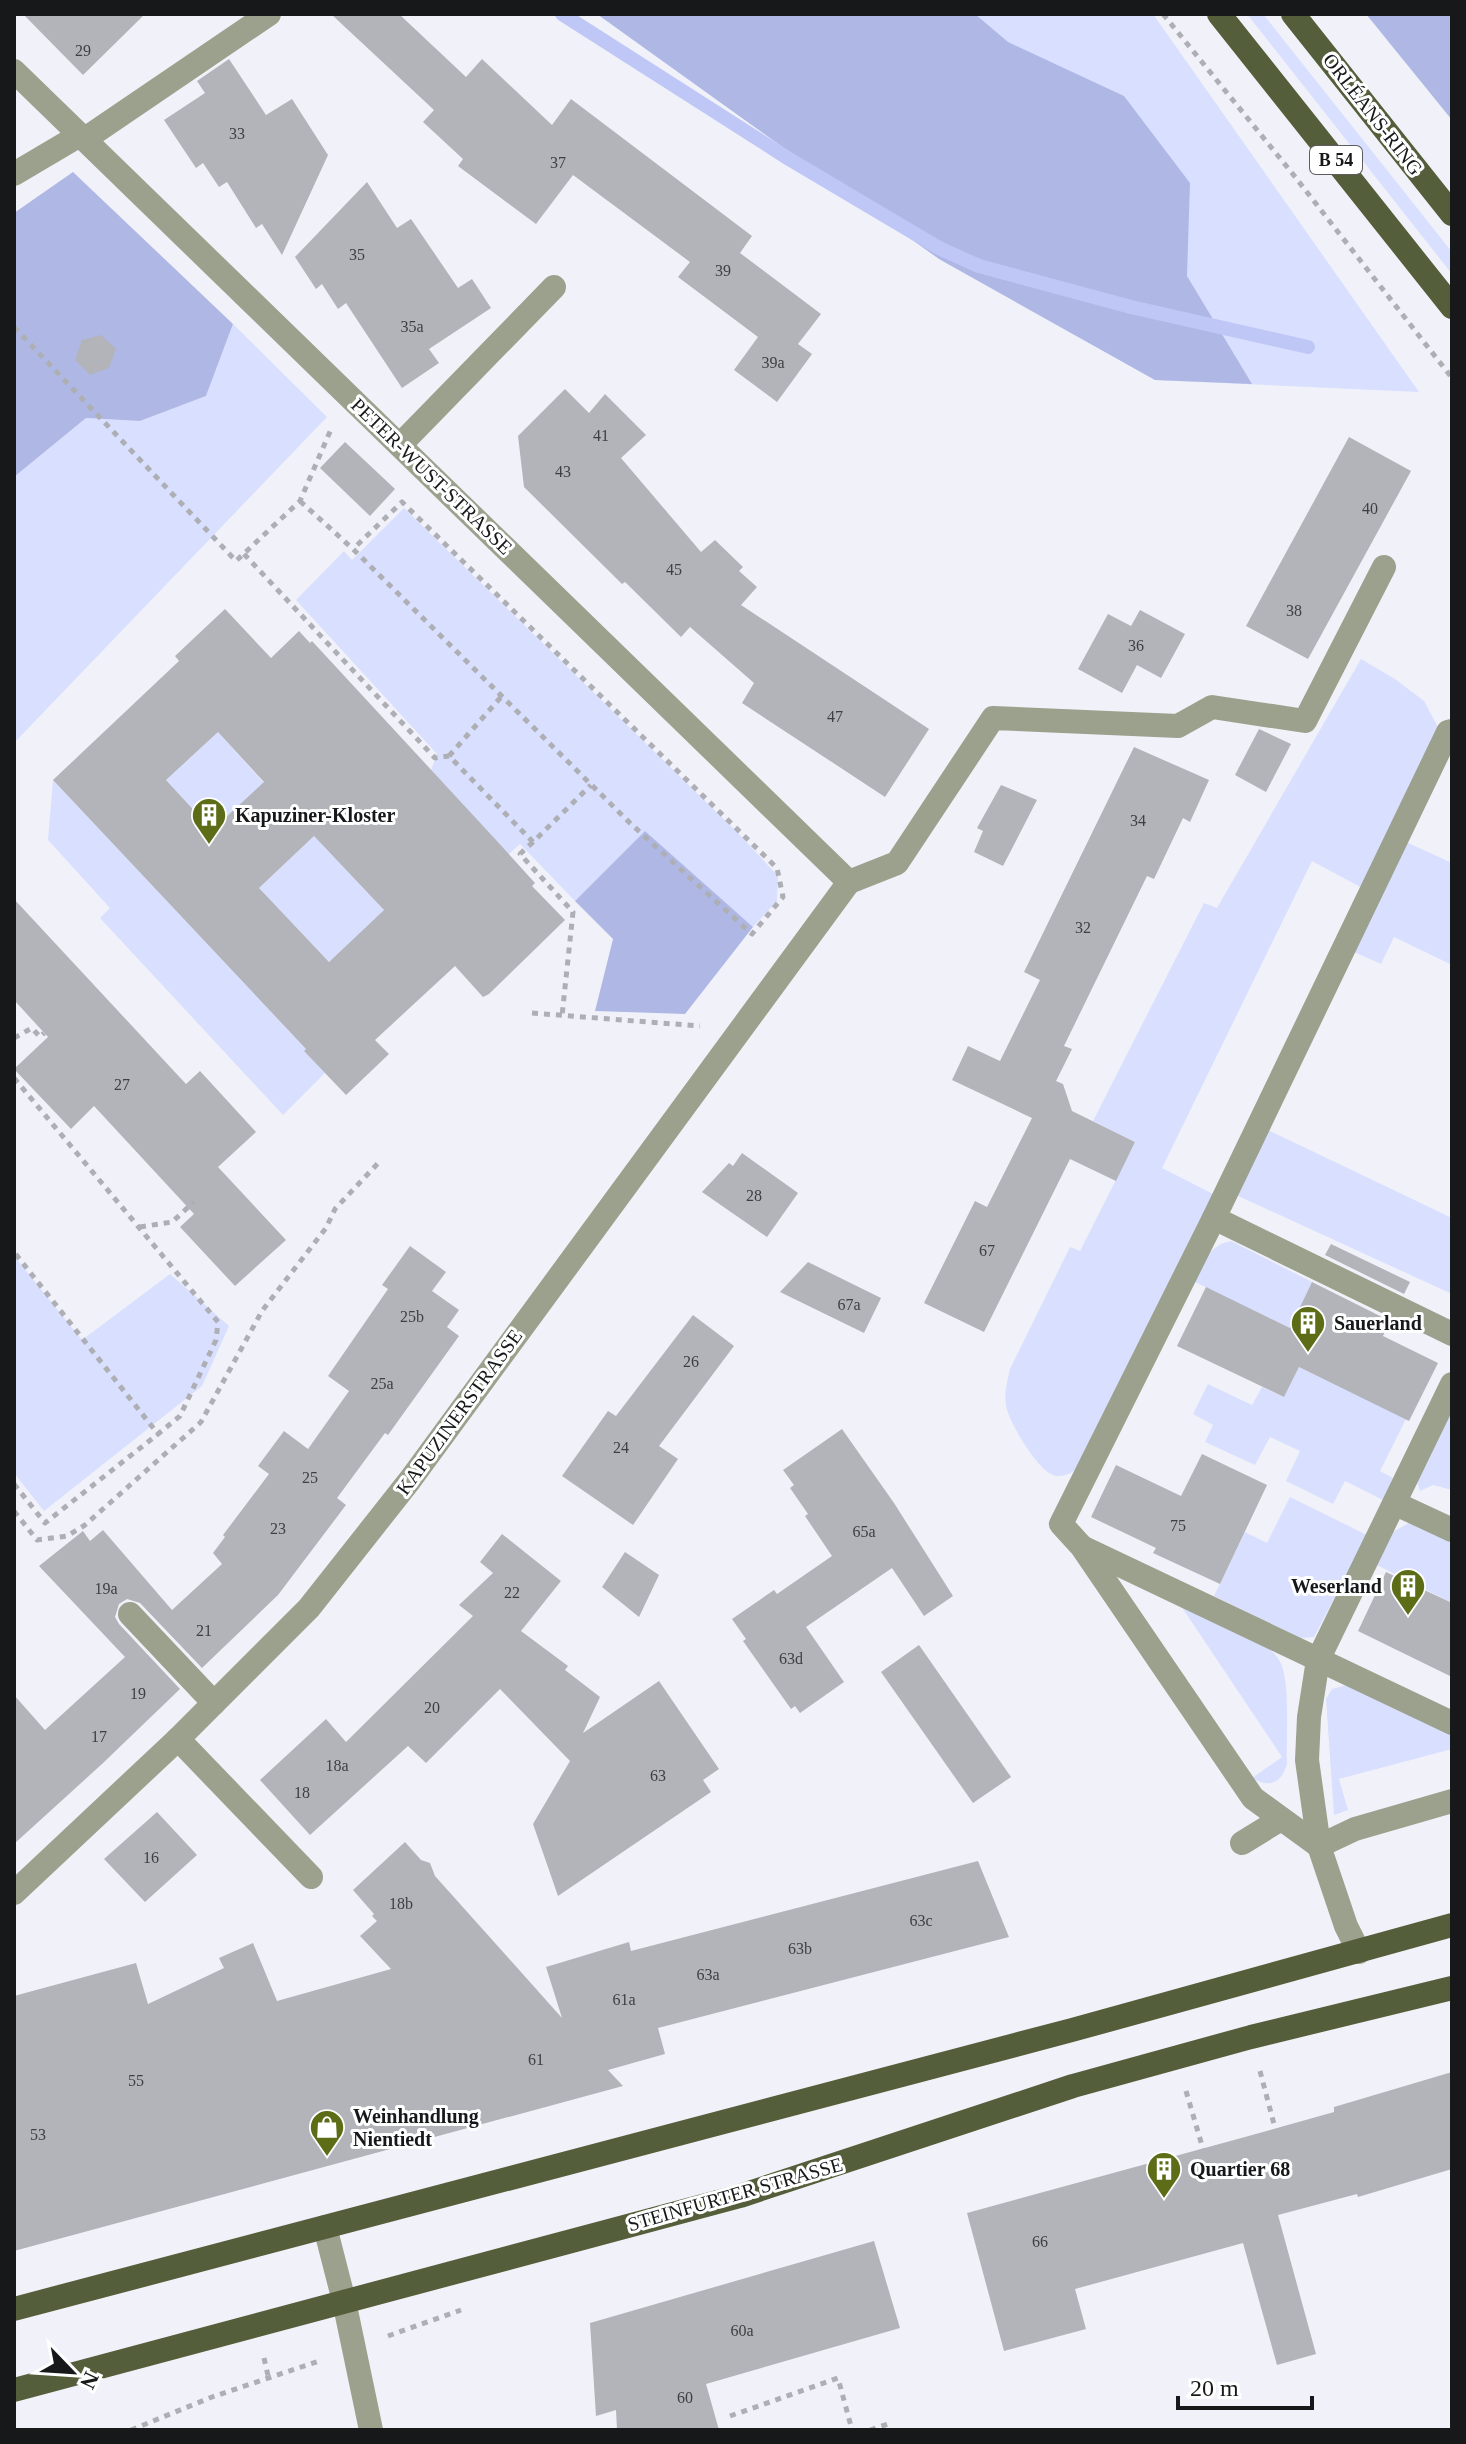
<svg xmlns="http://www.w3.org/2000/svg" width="1466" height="2444" font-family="Georgia,serif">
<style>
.green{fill:#d9dffe}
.forest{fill:#afb8e5}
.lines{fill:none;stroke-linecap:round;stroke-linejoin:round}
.stream{stroke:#bfc7f6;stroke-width:14}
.building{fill:#b2b4ba;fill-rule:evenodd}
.path{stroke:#aeafb4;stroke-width:5;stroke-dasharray:6 6;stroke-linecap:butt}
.minor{stroke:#9ba18d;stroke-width:24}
.major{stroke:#555e3a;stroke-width:24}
.labels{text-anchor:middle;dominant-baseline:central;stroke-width:6;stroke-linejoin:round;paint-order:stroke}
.number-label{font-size:16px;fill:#3e3f42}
.shield{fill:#fff;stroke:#5d5d5f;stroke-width:2}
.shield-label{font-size:18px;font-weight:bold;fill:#17181a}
.street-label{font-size:20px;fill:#17181a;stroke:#fff}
.poi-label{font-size:20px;font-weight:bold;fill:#17181a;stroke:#fff;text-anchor:start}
</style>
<rect width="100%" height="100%" fill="#f1f2f9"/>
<g class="green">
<polygon points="597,14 1153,14 1419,392 1155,380 939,259"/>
<polygon points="1247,14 1263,14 1452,252 1452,274"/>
<polygon points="233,324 327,417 14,743 14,477 86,418 140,421 206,396"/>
<polygon points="404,508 739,834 778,876 777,901 753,927 645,831 575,901 520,844 509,854 431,770 437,754 296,600 344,551 352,560"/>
<path d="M1361 659 1395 679 1424 701 1439 729 1362 888 1312 861 1162 1168 1213 1194 1083 1463C1075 1471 1067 1477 1056 1476 1039 1474 1009 1422 1006 1406 1004 1393 1007 1382 1010 1369L1070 1247 1080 1251 1135 1142 1093 1121 1204 903 1217 908Z"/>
<polygon points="218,732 264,783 212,830 166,780"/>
<polygon points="53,780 306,1049 304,1051 325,1073 283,1115 100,918 110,908 48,840"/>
<polygon points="314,836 384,910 329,962 259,888"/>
<polygon points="1406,842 1452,863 1452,965 1394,937 1381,964 1354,952"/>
<polygon points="1268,1130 1452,1218 1452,1294 1236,1195"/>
<path d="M1231 1241 1312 1282 1290 1328 1193 1281C1203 1263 1209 1245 1231 1241Z"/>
<polygon points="14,1256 82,1340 170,1274 229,1326 202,1386 44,1511 14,1473"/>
<polygon points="1299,1367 1406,1419 1380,1471 1393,1478 1383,1500 1345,1481 1333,1504 1286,1481 1300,1451 1270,1437 1255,1465 1205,1442 1213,1425 1193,1414 1208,1384 1252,1405 1262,1387 1284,1397"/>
<polygon points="1452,1409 1452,1490 1433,1485 1420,1491 1417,1481"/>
<polygon points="1290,1497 1367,1535 1314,1637 1301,1638 1214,1596 1245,1532 1267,1543"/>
<polygon points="1409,1523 1452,1541 1452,1603 1375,1564 1391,1533"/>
<path d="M1179 1603C1206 1616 1272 1637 1282 1666 1290 1690 1286 1738 1287 1764 1281 1784 1269 1788 1252 1778L1282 1757Z"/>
<polygon points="1351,1684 1452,1735 1452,1749 1339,1779 1348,1810 1334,1815 1326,1699 1332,1689"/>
</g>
<g class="forest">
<polygon points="597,14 975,14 1008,42 1124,96 1190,183 1187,276 1252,384 1155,380 939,259"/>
<polygon points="1366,14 1452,14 1452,120"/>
<polygon points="73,172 233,324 206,396 140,421 86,418 14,477 14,213"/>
<polygon points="645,831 753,927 685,1014 595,1011 613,939 575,901"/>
</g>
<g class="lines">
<polyline class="stream" points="562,14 789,159 939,248 979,266 1131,307 1308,347"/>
</g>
<g class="building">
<polygon points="23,14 145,14 83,75"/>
<polygon points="331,14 399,14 466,77 482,59 552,125 571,99 752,236 740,253 821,314 798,344 812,354 777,402 734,370 758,337 678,277 690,262 573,175 536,224 458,166 463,159 423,122 434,110"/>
<polygon points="229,59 266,115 292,99 328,155 282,255 262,224 256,228 227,182 219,187 203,163 196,168 164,120 205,93 197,81"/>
<polygon points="367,182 397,228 411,219 458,288 472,279 491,308 429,349 439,363 402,388 346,303 338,309 322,284 316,289 295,257"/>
<polygon points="101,335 116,349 109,368 90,375 75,360 82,340"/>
<polygon points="565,389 589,413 605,394 646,435 621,458 701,552 715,540 743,567 739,571 757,587 741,605 929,729 885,797 742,703 754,683 690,627 681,637 625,582 622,584 524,487 518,436"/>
<polygon points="1349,437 1411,471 1308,659 1246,626"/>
<polygon points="345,442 395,489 370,516 320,468"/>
<path d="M225 609 271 658 299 631 310 643 312 641 497 841 535 883 532 886 565 920 489 994 483 997 455 966 375 1040 389 1054 346 1095 304 1051 306 1049 53 780 179 661 175 656ZM218 732 264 782 212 830 166 780ZM314 836 384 910 329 962 259 888Z"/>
<polygon points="1140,610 1185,634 1161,678 1137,665 1122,693 1078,669 1108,614 1131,626"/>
<polygon points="1259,729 1291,744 1266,792 1235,775"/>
<polygon points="1134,747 1209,780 1190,822 1183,818 1154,879 1147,876 1064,1046 1072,1049 1056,1081 1063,1084 1072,1111 1135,1142 1116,1181 1070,1159 984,1332 924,1303 975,1201 987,1207 1032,1118 952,1080 968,1046 1000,1061 1040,980 1024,972"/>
<polygon points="1001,785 1037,800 1003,866 974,852 983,831 977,828"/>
<polygon points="14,899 186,1084 200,1071 256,1132 218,1167 286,1240 235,1286 180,1227 194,1214 94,1106 71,1129 14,1069 48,1037 14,1000"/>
<polygon points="742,1153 798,1193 767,1237 702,1192 729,1163 733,1166"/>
<polygon points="1331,1244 1410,1282 1404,1294 1325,1255"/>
<polygon points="410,1246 446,1272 432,1291 459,1310 447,1327 459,1336 388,1435 385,1433 337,1498 346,1505 278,1595 202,1668 140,1603 127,1599 119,1604 115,1617 119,1624 180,1689 102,1764 14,1844 14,1695 45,1730 125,1657 39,1566 83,1531 90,1541 103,1530 172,1610 222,1564 213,1553 225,1537 223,1535 269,1474 258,1466 284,1431 308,1449 349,1391 328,1376 388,1289 382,1285"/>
<polygon points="808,1262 881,1298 864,1333 780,1292"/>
<polygon points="1312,1282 1390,1321 1383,1336 1438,1363 1409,1421 1299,1367 1284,1397 1177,1346 1206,1287 1290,1328"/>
<polygon points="693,1315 734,1346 659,1446 678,1459 633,1525 562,1476 608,1411 616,1416"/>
<polygon points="842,1429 894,1503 953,1596 924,1616 892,1568 806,1627 844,1682 800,1713 795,1706 791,1709 743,1641 746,1639 732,1619 774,1590 777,1594 832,1556 805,1516 808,1514 790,1488 794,1485 783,1470"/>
<polygon points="1202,1454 1267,1485 1220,1584 1153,1553 1156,1548 1091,1517 1116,1465 1181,1496"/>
<polygon points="502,1534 561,1581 521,1631 568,1666 565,1670 600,1697 583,1733 659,1681 719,1769 703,1780 711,1792 558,1896 533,1824 570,1761 500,1689 426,1763 408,1746 310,1835 260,1780 326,1719 346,1742 473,1616 459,1605 493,1573 480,1562"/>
<polygon points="625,1552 659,1575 639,1617 602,1587"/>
<polygon points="1386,1572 1452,1603 1452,1677 1358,1631"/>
<polygon points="919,1645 1011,1777 973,1803 881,1672"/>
<polygon points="157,1812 197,1855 145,1902 104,1859"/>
<polygon points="405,1842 421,1860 430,1863 435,1876 562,2018 546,1967 629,1942 631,1951 978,1861 1009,1937 658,2028 665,2054 608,2070 623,2086 14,2251 14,1996 136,1963 148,2004 224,1968 219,1958 253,1943 277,2001 391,1969 360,1936 377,1921 372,1916 374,1914 353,1890"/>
<polygon points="1452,2072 1452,2169 1358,2197 1357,2194 1278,2215 1316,2354 1277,2365 1243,2243 1075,2289 1086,2329 1004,2351 967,2213 1245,2137 1334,2112 1334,2107"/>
<polygon points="874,2241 900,2328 706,2384 719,2430 617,2430 616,2410 596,2416 590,2323"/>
</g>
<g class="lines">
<g class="path">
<polyline points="1163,14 1292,173 1452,378"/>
<polyline points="14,327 236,561 300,501 332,427"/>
<polyline points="300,501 353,549 631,824 752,934 783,897 777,868 402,502 353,549"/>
<polyline points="244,554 435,758 449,756 533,842 591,785"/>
<polyline points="449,756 501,697"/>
<polyline points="533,842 520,854 573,912 562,1016"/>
<polyline points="532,1013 700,1026"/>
<polyline points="14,1038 32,1028 40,1037 44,1033"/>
<polyline points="14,1078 218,1322 216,1340 180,1416 158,1434 14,1252"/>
<polyline points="140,1227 172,1222 194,1202"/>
<polyline points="14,1484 45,1523 158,1434"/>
<polyline points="14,1511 37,1540 67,1536 85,1525 201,1422 262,1311 326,1228 335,1209 381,1160"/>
<polyline points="1260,2071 1275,2128"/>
<polyline points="1186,2091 1203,2149"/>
<polyline points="388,2336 461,2310"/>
<polyline points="264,2358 269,2380"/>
<polyline points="730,2416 838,2378 852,2430"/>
<polyline points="131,2430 212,2397 322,2360"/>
<polyline points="870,2430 888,2424"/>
</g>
<g class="minor">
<polyline points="14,71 849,882"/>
<polyline points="85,139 269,14"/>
<polyline points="14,174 80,135"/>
<polyline points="400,445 554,287"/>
<polyline points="1452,731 1448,732 1214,1218 1061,1524 1082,1547 1253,1798 1319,1846 1355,1829 1452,1801"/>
<polyline points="849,882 897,863 993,718 1178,726 1212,707 1305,721 1384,567"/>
<polyline points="1214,1218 1452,1334"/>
<polyline points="1396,1504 1452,1530"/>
<polyline points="1084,1548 1452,1723"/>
<polyline points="130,1614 214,1703"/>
<polyline points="178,1739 311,1877"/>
<polyline points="1242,1843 1281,1819"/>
<polyline points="14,1893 178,1739 309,1608 410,1480 849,882"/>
<polyline points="1359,1952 1346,1926 1319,1846 1307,1760 1309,1717 1318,1660 1452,1384"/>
<polyline points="325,2227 344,2301 371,2430"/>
</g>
<g class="major">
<polyline points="1219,14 1452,307"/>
<polyline points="1293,14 1452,214"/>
<polyline points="14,2309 1072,2030 1452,1925"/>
<polyline points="14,2390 740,2196 1073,2086 1251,2037 1452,1988"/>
</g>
</g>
<defs>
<g id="building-pin" transform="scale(1.8)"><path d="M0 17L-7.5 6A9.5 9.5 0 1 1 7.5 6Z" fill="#5c6c17" stroke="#fff"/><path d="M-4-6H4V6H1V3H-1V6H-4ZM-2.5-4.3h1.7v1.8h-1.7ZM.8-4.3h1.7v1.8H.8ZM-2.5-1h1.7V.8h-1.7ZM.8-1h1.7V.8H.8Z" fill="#fff"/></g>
<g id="shop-pin" transform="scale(1.8)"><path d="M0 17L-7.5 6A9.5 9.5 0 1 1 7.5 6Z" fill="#5c6c17" stroke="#fff"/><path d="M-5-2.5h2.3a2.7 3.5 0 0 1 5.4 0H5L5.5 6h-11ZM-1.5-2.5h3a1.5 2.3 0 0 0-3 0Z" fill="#fff"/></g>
</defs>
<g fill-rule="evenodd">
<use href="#building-pin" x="209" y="815"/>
<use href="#building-pin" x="1308" y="1323"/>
<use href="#building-pin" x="1408" y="1586"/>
<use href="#shop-pin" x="327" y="2127"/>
<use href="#building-pin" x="1164" y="2169"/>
</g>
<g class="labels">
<g class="number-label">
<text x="83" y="50">29</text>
<text x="237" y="133">33</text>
<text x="558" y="162">37</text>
<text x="357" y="254">35</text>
<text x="723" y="270">39</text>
<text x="412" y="326">35a</text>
<text x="773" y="362">39a</text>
<text x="601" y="435">41</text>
<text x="563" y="471">43</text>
<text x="1370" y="508">40</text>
<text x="674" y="569">45</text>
<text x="1294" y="610">38</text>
<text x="1136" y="645">36</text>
<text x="835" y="716">47</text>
<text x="1138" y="820">34</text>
<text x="1083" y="927">32</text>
<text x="122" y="1084">27</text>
<text x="754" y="1195">28</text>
<text x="987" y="1250">67</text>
<text x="849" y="1304">67a</text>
<text x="412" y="1316">25b</text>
<text x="691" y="1361">26</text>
<text x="382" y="1383">25a</text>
<text x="621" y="1447">24</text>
<text x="310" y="1477">25</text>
<text x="1178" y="1525">75</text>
<text x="278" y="1528">23</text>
<text x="864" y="1531">65a</text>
<text x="106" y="1588">19a</text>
<text x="512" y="1592">22</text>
<text x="204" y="1630">21</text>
<text x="791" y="1658">63d</text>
<text x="138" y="1693">19</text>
<text x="432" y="1707">20</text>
<text x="99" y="1736">17</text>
<text x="337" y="1765">18a</text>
<text x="658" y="1775">63</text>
<text x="302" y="1792">18</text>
<text x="151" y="1857">16</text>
<text x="401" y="1903">18b</text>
<text x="921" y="1920">63c</text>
<text x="800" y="1948">63b</text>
<text x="708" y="1974">63a</text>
<text x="624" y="1999">61a</text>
<text x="536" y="2059">61</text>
<text x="136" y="2080">55</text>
<text x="38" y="2134">53</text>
<text x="1040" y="2241">66</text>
<text x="742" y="2330">60a</text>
<text x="685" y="2397">60</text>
</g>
<rect class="shield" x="1310" y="146" width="52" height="28" rx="6"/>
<g class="shield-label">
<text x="1336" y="160">B 54</text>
</g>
<g class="street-label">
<text transform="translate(1373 114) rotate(52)">ORLÉANS-RING</text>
<text transform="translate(432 476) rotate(44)">PETER-WUST-STRASSE</text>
<text transform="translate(459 1412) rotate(-54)">KAPUZINERSTRASSE</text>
<text transform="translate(735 2194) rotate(-16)">STEINFURTER STRASSE</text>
</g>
<g class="poi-label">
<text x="235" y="815">Kapuziner-Kloster</text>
<text x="1334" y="1323">Sauerland</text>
<text x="1382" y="1586" text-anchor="end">Weserland</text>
<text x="353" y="2116">Weinhandlung<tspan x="353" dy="23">Nientiedt</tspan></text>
<text x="1190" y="2169">Quartier 68</text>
</g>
</g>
<rect width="1466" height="2444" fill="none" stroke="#17181a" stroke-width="32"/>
<g transform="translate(72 2372) rotate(115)" stroke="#ffffff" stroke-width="6" paint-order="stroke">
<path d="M0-6L14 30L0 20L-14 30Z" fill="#17181a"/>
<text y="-12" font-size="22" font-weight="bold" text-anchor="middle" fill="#17181a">N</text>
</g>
<path d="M1178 2396v12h134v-12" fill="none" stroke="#17181a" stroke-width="4"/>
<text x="1190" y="2396" font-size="24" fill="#17181a" stroke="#ffffff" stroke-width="6" paint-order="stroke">20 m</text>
</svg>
